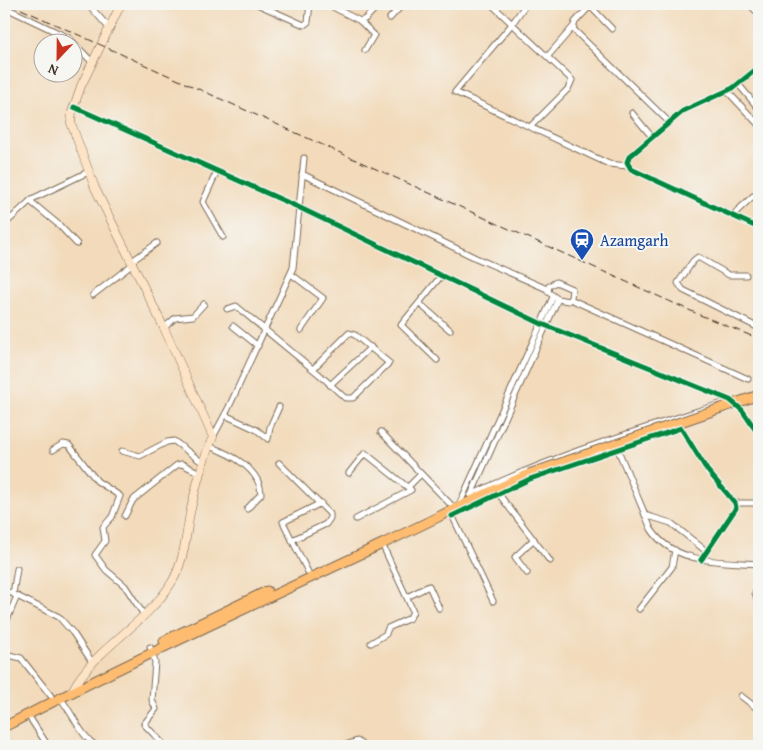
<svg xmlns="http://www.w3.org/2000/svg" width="763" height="750" font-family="'Gentium Book Plus',serif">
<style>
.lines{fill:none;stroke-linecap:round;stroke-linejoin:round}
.street-casing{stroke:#7b6855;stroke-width:7}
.secondary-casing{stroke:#7b6855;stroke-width:9}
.primary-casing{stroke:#7b6855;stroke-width:11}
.street{stroke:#fff;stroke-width:5}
.secondary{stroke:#fee4c6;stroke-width:8}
.primary{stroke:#fdbc70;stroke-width:9}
.rail{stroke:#3b2a1e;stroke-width:1;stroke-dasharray:8 4;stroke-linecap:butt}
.primary-bridge-casing{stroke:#7b6855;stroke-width:11;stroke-linecap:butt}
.primary-bridge{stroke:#fdbc70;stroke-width:9}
.cycleway-casing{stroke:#f6f6f2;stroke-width:8}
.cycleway{stroke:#00873e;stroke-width:5}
.labels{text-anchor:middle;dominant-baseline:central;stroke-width:4;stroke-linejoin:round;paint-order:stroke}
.transit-label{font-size:16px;fill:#164399;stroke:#f6f6f2;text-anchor:start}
</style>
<rect width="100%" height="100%" fill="#f6f6f2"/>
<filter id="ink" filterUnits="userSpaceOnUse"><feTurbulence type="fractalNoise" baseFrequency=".02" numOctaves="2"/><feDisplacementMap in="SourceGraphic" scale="10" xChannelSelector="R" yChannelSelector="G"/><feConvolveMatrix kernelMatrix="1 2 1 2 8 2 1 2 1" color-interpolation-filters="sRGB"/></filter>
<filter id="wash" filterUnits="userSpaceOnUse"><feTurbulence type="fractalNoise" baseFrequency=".0096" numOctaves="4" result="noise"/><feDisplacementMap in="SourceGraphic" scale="20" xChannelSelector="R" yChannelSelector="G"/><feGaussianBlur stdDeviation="1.12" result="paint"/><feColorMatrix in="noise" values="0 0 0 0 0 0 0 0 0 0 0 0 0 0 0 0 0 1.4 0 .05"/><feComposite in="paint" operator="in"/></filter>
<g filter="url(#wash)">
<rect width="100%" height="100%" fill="#f2daba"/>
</g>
<g filter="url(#ink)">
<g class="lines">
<g class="street-casing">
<g id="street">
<polyline points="88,4 110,29"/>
<polyline points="257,4 304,25 308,22 310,4"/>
<polyline points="327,4 360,21 365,19 380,4"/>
<polyline points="491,4 572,80 568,89 530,127"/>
<polyline points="526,4 512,24 455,92 609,164 627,166"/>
<polyline points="592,4 575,22 573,29 669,122"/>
<polyline points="749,4 759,14"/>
<polyline points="590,6 612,29"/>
<polyline points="4,7 69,38 93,63"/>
<polyline points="390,18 403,4"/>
<polyline points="360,21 374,35 365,50"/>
<polyline points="548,56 573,27"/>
<polyline points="759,67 733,88 683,111 629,157 627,162 631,169 759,228"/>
<polyline points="739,85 759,109"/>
<polyline points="727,91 759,125"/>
<polyline points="74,107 298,207 542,324 730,400 742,410 759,435"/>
<polyline points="632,113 652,137"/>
<polyline points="217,171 203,202 223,237"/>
<polyline points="302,174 476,258 547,289"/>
<polyline points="30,201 59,225 77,244"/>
<polyline points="733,215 753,196 759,199"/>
<polyline points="4,225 32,199 88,172"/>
<polyline points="132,261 157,243"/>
<polyline points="291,274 323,298 301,330"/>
<polyline points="746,275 729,275 698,257 693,261 678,283 683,290 759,328"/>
<polygon points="556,282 572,289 571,298 568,301 558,299 548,292 549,286"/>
<polyline points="93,295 133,264"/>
<polyline points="570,299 748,379"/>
<polyline points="420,304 450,330"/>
<polyline points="227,309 236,306 320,375 345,398 353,398 389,363 355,335 349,333 313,369"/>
<polyline points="233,326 258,346"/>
<polyline points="164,328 175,318 193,316 204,304"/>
<polyline points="437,360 401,325 441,276"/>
<polyline points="330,385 371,347"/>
<polyline points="225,415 257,430 268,439 270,427 279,407"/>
<polyline points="381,432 454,508"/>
<polyline points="213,437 228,409 293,268 304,158"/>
<path d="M209 446C230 454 260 468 261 494L247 509"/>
<polyline points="53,450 63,444 69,445 97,481 120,496 112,517 103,527 105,541 95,555 106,570 125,586 144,615"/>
<path d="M618 450 651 529C674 565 722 561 759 564"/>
<polyline points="122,451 140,456 167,442 174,441 203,463"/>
<polyline points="279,463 330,514 330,518 326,524 292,540"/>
<polyline points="349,473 365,453 411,490 356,519"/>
<polyline points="408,487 421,474"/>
<polyline points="498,493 550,561"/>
<path d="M471 495C554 455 642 429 729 401"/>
<polyline points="471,495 558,299"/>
<polyline points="735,503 759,503"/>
<polyline points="459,505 553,297"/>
<polyline points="451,513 493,601"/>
<polyline points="645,515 671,523 706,551"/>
<polyline points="125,516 133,500 177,465 182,464 200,473"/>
<polyline points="452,516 530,479 681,428 707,470 735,503 736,508 701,560"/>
<polyline points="17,569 13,594 59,617 73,633 92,662"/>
<polyline points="308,572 283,522 321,503"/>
<polyline points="527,573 515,557 534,539"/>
<polyline points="759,585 755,593 759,603"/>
<polyline points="4,594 12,592"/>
<polyline points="407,597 429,586 439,608"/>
<polyline points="639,609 672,567 675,550"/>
<polyline points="4,627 17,596"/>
<polyline points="371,643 386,634 388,628 410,618 413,611 382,544"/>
<polyline points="150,647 155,662 152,700 156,709 144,724 165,746"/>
<polyline points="4,650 9,655 21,658 51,696"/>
<polyline points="741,696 759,710"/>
<path d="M60 698C73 713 79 734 96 746"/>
<polyline points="28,715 48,746"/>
<polyline points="208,746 210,746"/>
<polyline points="343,746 357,741 364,746"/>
</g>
</g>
<g class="secondary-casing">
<path id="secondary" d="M72 691C95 647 146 625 172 582 184 562 186 536 190 513 196 487 202 461 213 437L164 328 95 188 71 123 72 112 81 86 121 4"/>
</g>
<g class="primary-casing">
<g id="primary">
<polyline points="164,641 267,591"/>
<path d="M4 727C128 662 256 604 382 544 431 521 479 496 529 474"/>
</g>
</g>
<use href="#street" class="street"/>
<use href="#secondary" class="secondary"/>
<use href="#primary" class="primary"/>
<polyline class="rail" points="10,4 700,315 759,339"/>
<g class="primary-bridge-casing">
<polyline id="primary-bridge" points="529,474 759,395"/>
</g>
<use href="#primary-bridge" class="primary-bridge"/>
<g class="cycleway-casing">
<g id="cycleway">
<polyline points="759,67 733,88 683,111 629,157 627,162 631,169 759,228"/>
<polyline points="74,107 298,207 542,324 730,400 742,410 759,435"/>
<polyline points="452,516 530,479 681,428 707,470 735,503 736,508 701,560"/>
</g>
</g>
<use href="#cycleway" class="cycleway"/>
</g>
</g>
<defs>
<g id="station-pin" transform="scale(1.25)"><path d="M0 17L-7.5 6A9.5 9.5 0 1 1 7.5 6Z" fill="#1a4fb4" stroke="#f6f6f2"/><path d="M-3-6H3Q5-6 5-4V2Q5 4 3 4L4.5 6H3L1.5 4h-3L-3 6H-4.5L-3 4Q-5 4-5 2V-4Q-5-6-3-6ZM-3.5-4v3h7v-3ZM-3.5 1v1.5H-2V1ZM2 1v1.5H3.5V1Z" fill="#fff"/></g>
</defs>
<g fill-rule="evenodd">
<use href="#station-pin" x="582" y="240"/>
</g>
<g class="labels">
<g class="transit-label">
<text x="600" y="240">Azamgarh</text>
</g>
</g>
<rect width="763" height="750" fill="none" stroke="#f6f6f2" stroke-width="20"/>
<g transform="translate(58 58) rotate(202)"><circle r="24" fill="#f6f6f2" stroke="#aba49d"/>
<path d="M0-4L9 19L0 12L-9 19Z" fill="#c8321e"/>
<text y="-8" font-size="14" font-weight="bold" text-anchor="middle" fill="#3b2a1e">N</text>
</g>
</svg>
